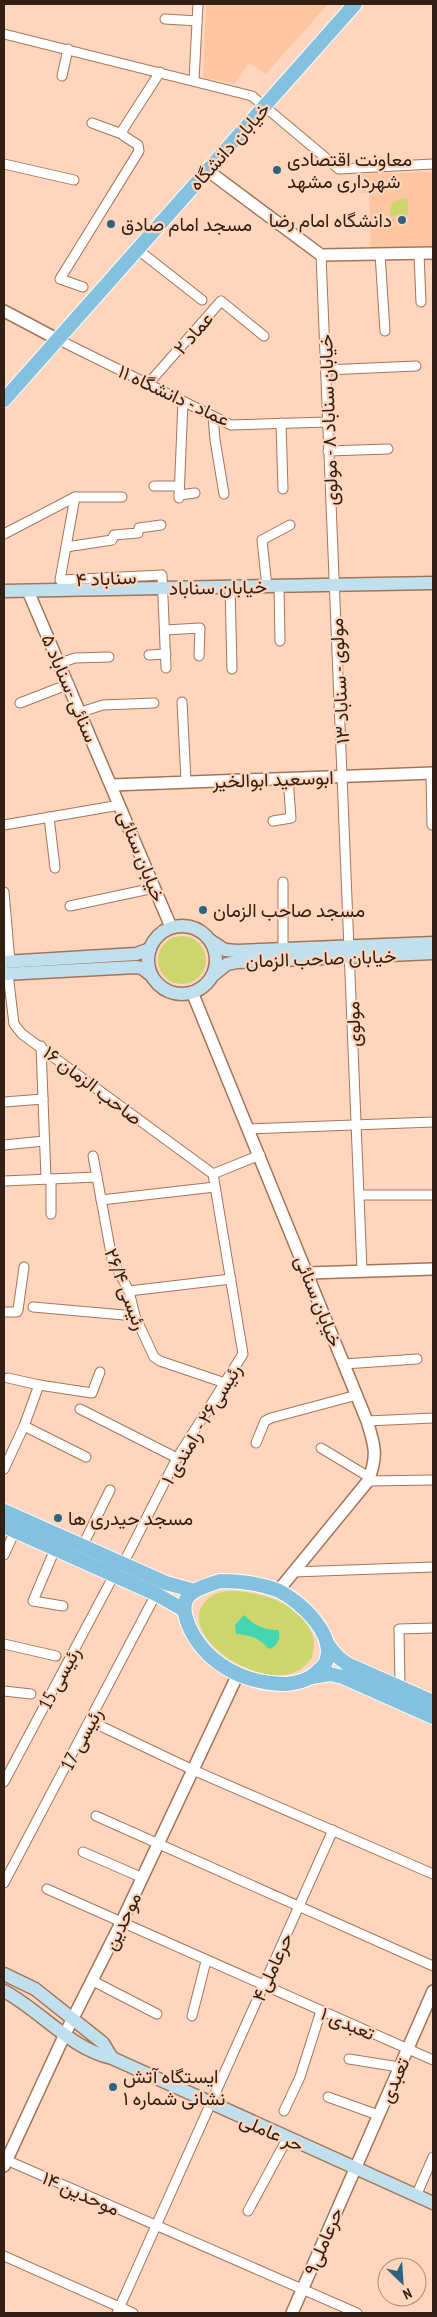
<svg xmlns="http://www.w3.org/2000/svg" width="437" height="2317" font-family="'PT Sans Narrow',Vazirmatn,sans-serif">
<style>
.built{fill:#fec5a1}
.green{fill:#ccd66d}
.water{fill:#42d6b3}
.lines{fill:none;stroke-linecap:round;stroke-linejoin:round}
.minor-casing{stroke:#a37558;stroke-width:11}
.tertiary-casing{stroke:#a37558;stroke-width:14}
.secondary-casing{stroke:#a37558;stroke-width:15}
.primary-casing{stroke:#fff;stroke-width:16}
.minor{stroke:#fff;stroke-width:9}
.tertiary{stroke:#fff;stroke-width:11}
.secondary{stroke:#c1e0ee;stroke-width:12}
.primary{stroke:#83c1de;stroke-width:14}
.poi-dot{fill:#2e637f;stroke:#ffd6bd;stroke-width:2}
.labels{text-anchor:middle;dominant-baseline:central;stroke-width:4.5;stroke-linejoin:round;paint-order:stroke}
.street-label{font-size:19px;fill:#322014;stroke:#ffd6bd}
.poi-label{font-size:19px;fill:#322014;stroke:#ffd6bd;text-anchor:start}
</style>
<rect width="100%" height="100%" fill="#ffd6bd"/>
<g class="built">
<polygon points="206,4 328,4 266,74 249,63 234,84 203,77"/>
<polygon points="433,172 433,246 371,248 369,193 359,193 358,174"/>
</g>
<g class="green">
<path d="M408 198V215L390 216C389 203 394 199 408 198Z"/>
<circle cx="182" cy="960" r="24"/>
<path d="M227 1591C258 1590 309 1605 314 1642 314 1647 313 1653 312 1658 309 1661 305 1666 301 1669 259 1696 164 1627 212 1596 216 1593 223 1592 227 1591Z"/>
</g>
<path class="water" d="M244 1615C255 1626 263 1630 278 1630 281 1639 278 1646 269 1649 259 1638 251 1635 236 1634L235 1625Z"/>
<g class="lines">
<g class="minor-casing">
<g id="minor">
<polyline points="165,19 197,21"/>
<polyline points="4,34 252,96 339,169 433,164"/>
<polyline points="62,76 68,49"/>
<polyline points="194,80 198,4"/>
<polyline points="92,123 122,134"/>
<polyline points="4,164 74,180"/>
<polyline points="137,249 202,300"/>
<polyline points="380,254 385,331"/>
<polyline points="419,254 421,302"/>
<polyline points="321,255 362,1271"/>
<polyline points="83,287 60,279 139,151 138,145 124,136 122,131 160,72"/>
<polyline points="57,339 231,425 327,422"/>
<polyline points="326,370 416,366"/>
<polyline points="148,384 221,301 264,336"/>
<polyline points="213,416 215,440 224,494"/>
<polyline points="281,423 283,489"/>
<polyline points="328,451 388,449"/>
<polyline points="154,486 178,486"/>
<polyline points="179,495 195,493"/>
<polyline points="75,497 60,580 162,575 166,668"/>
<polyline points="179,498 183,401"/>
<polyline points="4,534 75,497 122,497"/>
<polyline points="66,547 112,540 114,535 138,533 139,528 161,525"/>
<polyline points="279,586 280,641"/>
<polyline points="230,587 232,669"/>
<polyline points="267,587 262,540 290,525"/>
<polyline points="165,630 200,628 199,656"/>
<polyline points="149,655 166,654"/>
<polyline points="60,663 75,658 109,657"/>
<polyline points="182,702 186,781"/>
<polyline points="20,703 69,684"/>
<polyline points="81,712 103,705 154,703"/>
<polyline points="431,773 432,825"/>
<polyline points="49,817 55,868"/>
<polyline points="273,821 291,818 288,778"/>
<polyline points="4,825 120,805"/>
<polyline points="283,882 283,949"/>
<polyline points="4,892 10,962"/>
<polyline points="70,906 154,888"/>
<polyline points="8,974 14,1024 22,1034 213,1174"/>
<polyline points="41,1046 46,1179"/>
<polyline points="4,1102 43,1099"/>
<polyline points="249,1129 433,1122"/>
<polyline points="4,1145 44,1141"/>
<polyline points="93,1156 97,1177"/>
<polyline points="213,1174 260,1155"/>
<polyline points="51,1179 51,1214"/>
<polyline points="4,1181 97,1177 112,1259 129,1291 135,1316 154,1357 160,1361 225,1383"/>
<polyline points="360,1195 433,1195"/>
<polyline points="101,1200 215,1187"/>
<polyline points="129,1291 231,1279"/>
<polyline points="33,1307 135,1316"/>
<polyline points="4,1312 17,1312 18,1310 24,1267"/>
<polyline points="344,1364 417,1359"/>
<polyline points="39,1385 92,1393 100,1372"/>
<polyline points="80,1409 177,1458"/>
<polyline points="367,1421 433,1418"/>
<polyline points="24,1426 86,1457"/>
<polyline points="256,1443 265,1421 271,1418 357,1395"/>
<polyline points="321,1448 369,1477"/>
<polyline points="4,1469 24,1426 39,1385 8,1378"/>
<polyline points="368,1481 433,1480"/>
<polyline points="82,1547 110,1490"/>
<polyline points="55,1549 33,1601 63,1606"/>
<polyline points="4,1555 15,1531"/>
<polyline points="123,1564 177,1458 243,1354 213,1174"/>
<polyline points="293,1572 433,1567"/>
<polyline points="4,1644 56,1656"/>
<polyline points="400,1687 399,1629 433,1628"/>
<polyline points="4,1691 31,1694"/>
<polyline points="90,1721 193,1770 433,1874"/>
<polyline points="4,1782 114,1575"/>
<polyline points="96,1816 433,1966"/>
<polyline points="83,1852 143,1878"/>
<polyline points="4,1883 156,1594"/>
<polyline points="47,1889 433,2060"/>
<polyline points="93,1981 157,2014"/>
<polyline points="192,2016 206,1961"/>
<polyline points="349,2059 399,2067"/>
<polyline points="328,2097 378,2115"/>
<polyline points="284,2111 300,2077 321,2011"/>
<polyline points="4,2159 357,2313"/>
<polyline points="416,2196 433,2157"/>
<polyline points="248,2211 287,2139"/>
<polyline points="4,2256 133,2313"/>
<polyline points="117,2313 333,1830"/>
</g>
</g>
<g class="tertiary-casing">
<g id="tertiary">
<polyline points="207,170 321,255 433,253"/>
<polyline points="4,311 57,339"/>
<polyline points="28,591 171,927"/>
<polyline points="112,785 433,773"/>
<path d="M192 992 367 1421C375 1446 378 1456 368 1481L278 1591"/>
<polyline points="308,1273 433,1269"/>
<polyline points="4,2166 65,2034 121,1923 238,1674"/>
<polyline points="292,2313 433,1991"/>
</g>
</g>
<g class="secondary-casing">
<g id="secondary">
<polyline points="4,591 433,583"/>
<circle cx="182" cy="960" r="34"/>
<polyline points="211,941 225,950 237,951 433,943"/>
<polyline points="4,962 136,954 150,949"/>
<polyline points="4,974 136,967 142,968 151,975"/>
<polyline points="212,976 227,964 237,962 433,953"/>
<polyline points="4,1974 35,1989 103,2043 112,2058"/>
<path d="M4 1991C41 2011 71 2049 112 2058L433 2203"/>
</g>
</g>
<g class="primary-casing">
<g id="primary">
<polyline points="4,400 355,4"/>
<polyline points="4,1511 166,1583 195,1591"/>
<polyline points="4,1526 156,1594 184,1610"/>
<path d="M220 1581C240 1581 258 1583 277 1590 299 1600 339 1636 325 1664 323 1666 319 1670 317 1672 309 1680 297 1683 286 1684 244 1684 204 1663 188 1624 185 1616 182 1606 187 1598 193 1588 210 1585 220 1581Z"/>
<polyline points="327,1644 338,1657 347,1664 433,1702"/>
<polyline points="312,1677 330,1674 343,1677 433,1717"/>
</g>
</g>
<use href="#minor" class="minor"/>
<use href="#tertiary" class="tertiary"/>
<use href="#secondary" class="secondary"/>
<use href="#primary" class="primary"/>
</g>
<g class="poi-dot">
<circle cx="277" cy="170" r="5"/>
<circle cx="402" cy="220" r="5"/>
<circle cx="111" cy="224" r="5"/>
<circle cx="203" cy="910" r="5"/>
<circle cx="58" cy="1518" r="5"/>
<circle cx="113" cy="2087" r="5"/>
</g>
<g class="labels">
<g class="street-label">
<text transform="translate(229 146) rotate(-48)">خیابان دانشگاه</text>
<text transform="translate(193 333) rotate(-49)">عماد ۲</text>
<text transform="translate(174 395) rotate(25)">عماد - دانشگاه ۱۱</text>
<text transform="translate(328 420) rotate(-92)">خیابان سناباد ۸ - مولوی</text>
<text transform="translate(106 578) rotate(-3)">سناباد ۴</text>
<text transform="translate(218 587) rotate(-1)">خیابان سناباد</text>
<text transform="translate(339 681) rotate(-93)">مولوی - سناباد ۱۳</text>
<text transform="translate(70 688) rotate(67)">سنائی -سناباد ۵</text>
<text transform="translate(273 779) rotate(-2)">ابوسعید ابوالخیر</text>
<text transform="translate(142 856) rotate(68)">خیابان سنائی</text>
<text transform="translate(321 958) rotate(-2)">خیابان صاحب الزمان</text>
<text transform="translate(353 1024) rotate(-92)">مولوی</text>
<text transform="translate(93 1085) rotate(37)">صاحب الزمان ۱۶</text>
<text transform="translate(126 1289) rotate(69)">رئیسی ۲۶/۴</text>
<text transform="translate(319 1301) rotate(68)">خیابان سنائی</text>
<text transform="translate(201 1424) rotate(-59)">رئیسی۲۶ - رامندی ۱</text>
<text transform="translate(59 1678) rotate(-62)">رئیسی 15</text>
<text transform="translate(81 1739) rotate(-62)">رئیسی 17</text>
<text transform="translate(122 1921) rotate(-64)">موحدین</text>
<text transform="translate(272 1967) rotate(-66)">حرعاملی۴</text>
<text transform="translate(348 2023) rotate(23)">تعبدی ۱</text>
<text transform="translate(394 2080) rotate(-66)">تعبدی</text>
<text transform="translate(272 2132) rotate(24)">حر عاملی</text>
<text transform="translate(81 2193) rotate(24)">موحدین ۱۴</text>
<text transform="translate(323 2241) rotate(-67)">حرعاملی۹</text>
</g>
<g class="poi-label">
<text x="287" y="159">معاونت اقتصادی<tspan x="287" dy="22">شهرداری مشهد</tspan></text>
<text x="392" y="220" text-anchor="end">دانشگاه امام رضا</text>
<text x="121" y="224">مسجد امام صادق</text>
<text x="213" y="910">مسجد صاحب الزمان</text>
<text x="68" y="1518">مسجد حیدری ها</text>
<text x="123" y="2076">ایستگاه آتش<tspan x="123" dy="22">نشانی شماره ۱</tspan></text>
</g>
</g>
<rect width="437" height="2317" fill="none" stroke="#322014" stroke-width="10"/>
<g transform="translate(402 2282) rotate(155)"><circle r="24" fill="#ffd6bd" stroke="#ad8d79"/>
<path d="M0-4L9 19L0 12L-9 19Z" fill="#2e637f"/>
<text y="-8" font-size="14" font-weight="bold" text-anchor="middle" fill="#322014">N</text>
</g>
</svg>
